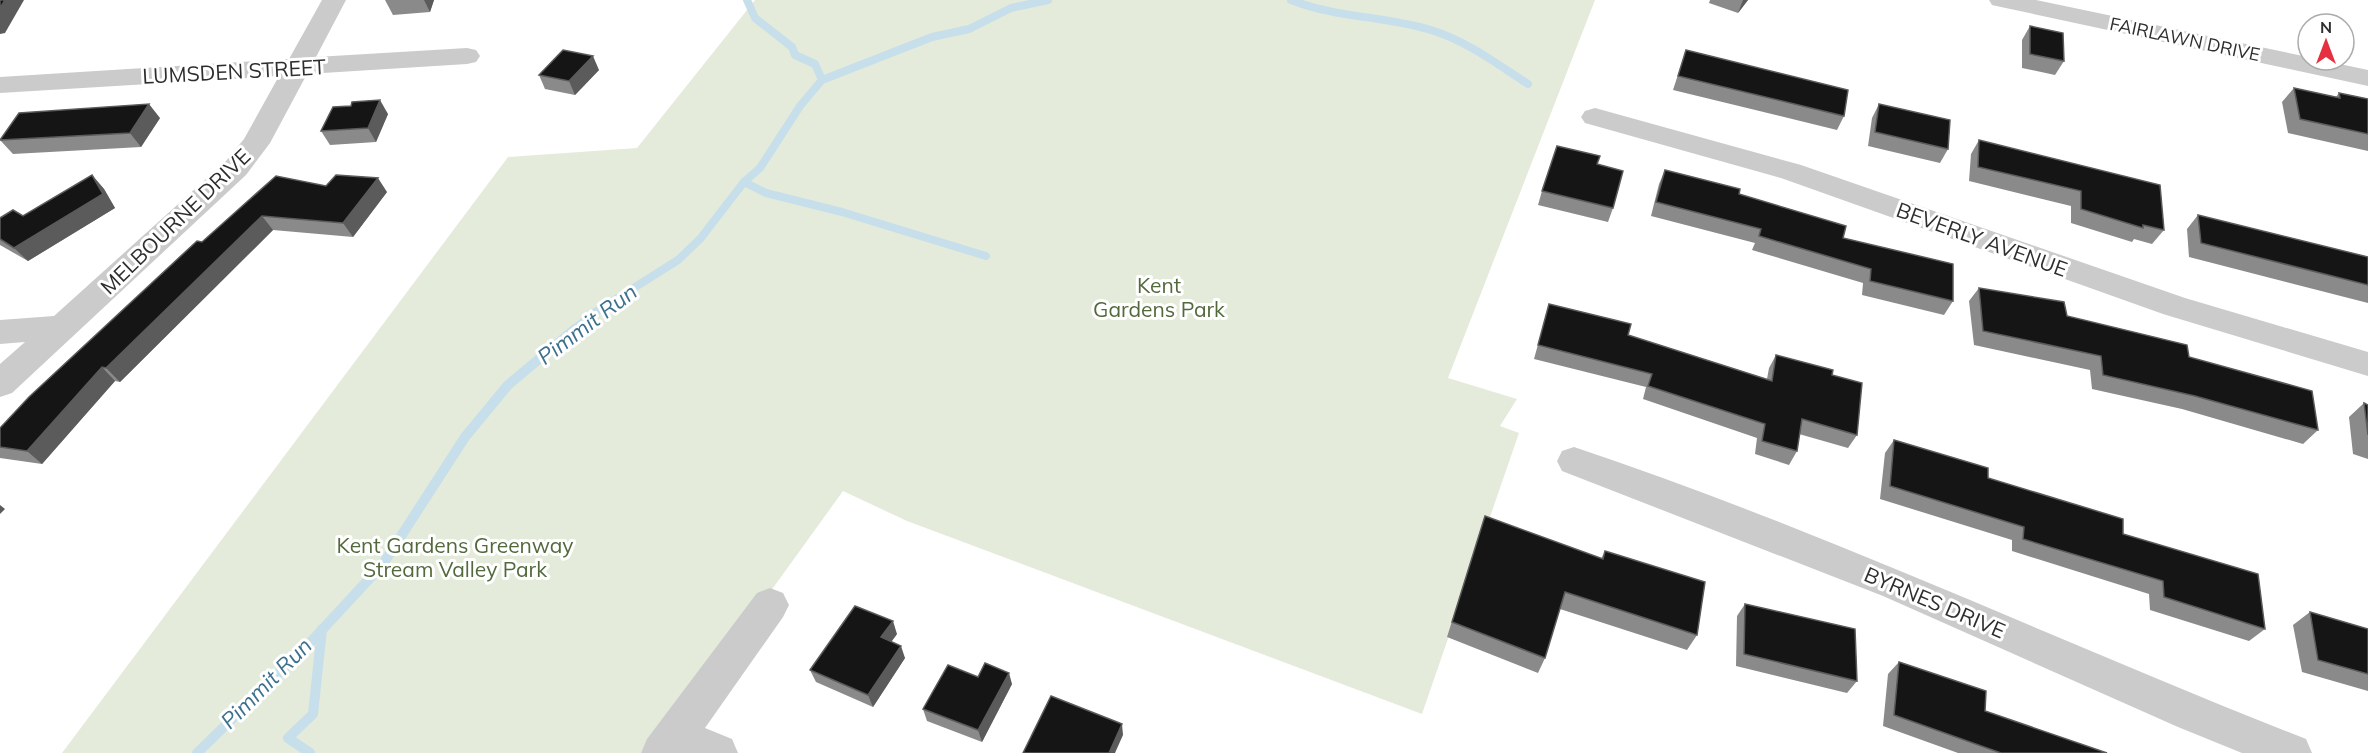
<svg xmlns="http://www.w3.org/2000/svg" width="2368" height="753" font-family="Mulish,sans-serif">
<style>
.green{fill:#e4ebdb}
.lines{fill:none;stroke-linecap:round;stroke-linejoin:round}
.stream-far1{stroke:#c7deeb;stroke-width:8}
.stream{stroke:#c7deeb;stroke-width:10}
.street{fill:#cbcbcb;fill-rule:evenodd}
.wall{fill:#8a8a8a}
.shaded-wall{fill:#5b5b5b}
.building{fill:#151515;stroke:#5b5b5b;stroke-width:1.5}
.labels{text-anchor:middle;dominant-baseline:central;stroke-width:6;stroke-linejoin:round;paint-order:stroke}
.far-street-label{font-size:18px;fill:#2e2e2e;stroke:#fff}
.street-label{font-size:21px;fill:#2e2e2e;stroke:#fff}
.park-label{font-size:21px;fill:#52693b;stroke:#fff}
.water-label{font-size:22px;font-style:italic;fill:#3c708f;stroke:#fff}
</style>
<rect width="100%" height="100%" fill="#fff"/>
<polygon class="green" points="755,0 1595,0 1448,378 1517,399 1500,426 1519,433 1422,714 907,521 843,491 654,753 62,753 508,157 637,148"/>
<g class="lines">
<g class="stream-far1">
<polyline points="747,0 755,18 792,47 795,55 815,64 822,80"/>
<path d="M1291 0C1336 18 1385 16 1431 30 1467 41 1497 64 1528 84"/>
<polyline points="744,182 766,193 842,212 986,256"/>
<polyline points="573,330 594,313 678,260 700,239 744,182 760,168 800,106 822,80 932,37 969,29 1011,8 1048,0"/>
</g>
<g class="stream">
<polyline points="197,753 307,646 383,564 465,437 508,385 575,329"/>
<polyline points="310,753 288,738 313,714 322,629"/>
</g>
<g class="street">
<polygon points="322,0 346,0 316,57 467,48 476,50 480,56 476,62 467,64 307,74 270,143 246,175 12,393 0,397 0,364 25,342 0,344 0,320 54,316 226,161 244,139 279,76 0,93 0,77 289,59"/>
<polygon points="1989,0 2036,0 2308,57 2308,60 2321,60 2368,70 2368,86 2001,7 1992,5"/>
<polygon points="1595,108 1801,165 2185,298 2368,352 2368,376 2163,314 1781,178 1585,123 1581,117 1585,111"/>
<path d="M1574 447C1823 530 2061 643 2306 739L2312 753H2242L2178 727 1883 596 1562 471 1557 461 1562 451Z"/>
<polygon points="770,588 783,593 789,605 783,617 705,728 732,739 738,753 641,753 647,739 757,593"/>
</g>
</g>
<g class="wall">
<polygon points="385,0 434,0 430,12 393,15"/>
<polygon points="1710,0 1748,0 1738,13 1709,3"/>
<polygon points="2030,26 2064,61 2055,75 2022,68 2022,40"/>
<polygon points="1686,50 1844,116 1837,130 1673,90"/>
<polygon points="599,70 575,95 545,89 539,75"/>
<polygon points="2294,88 2336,97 2339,93 2368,99 2368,151 2288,133 2282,102"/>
<polygon points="1879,104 1948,149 1940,163 1868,146 1872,118"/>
<polygon points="388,114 376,142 330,145 321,131"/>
<polygon points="160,118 141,147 13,154 0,140"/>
<polygon points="1979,140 2164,230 2152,244 2134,239 2132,242 2071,223 2071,206 1969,181 1971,154"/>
<polygon points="1597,164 1613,208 1608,222 1538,205 1542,191"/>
<polygon points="1665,170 1739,194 1843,238 1953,301 1944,315 1862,295 1863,283 1752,250 1755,243 1651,216 1659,184"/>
<polygon points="92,175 104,189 115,208 28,261 0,245 0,218 23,216"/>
<polygon points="326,186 387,192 353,237 273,230 120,382 115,381 42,464 0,458 0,428 202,242"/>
<polygon points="2198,215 2368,257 2368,303 2189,257 2187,229"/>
<polygon points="1979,288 2189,357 2318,430 2303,444 2182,409 2092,389 2090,370 1974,345 1969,301"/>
<polygon points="1549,304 1628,335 1767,379 1769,368 1776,355 1832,375 1857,435 1848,448 1799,434 1797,451 1789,465 1755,454 1757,438 1643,399 1646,387 1534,359"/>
<polygon points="2364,403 2368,405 2368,459 2353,454 2349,417"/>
<polygon points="1894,440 2123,534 2265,629 2249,641 2150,610 2149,594 2012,551 2012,540 1880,499 1885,453"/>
<polygon points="1485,516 1601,559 1605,551 1697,635 1687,650 1560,609 1545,658 1538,673 1447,637"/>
<polygon points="1745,604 1857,681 1847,693 1736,666 1737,616"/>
<polygon points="2310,612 2368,629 2368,691 2302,672 2293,625"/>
<polygon points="897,634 891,642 905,658 873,707 816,682 810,670"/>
<polygon points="1899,662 1985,711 2107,753 1958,753 1883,726 1888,674"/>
<polygon points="978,677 1012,684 982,742 927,721 923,709"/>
</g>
<g class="shaded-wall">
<polygon points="5,0 24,0 5,33 0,34 0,8"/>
<polygon points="424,0 434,0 430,12"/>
<polygon points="1743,0 1748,0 1738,13"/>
<polygon points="593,56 599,70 575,95 569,81"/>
<polygon points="380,100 388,114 376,142 368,128"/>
<polygon points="149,104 160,118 141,147 130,133"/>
<polygon points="92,175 104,189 115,208 28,261 14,248"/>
<polygon points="378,178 387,192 353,237 343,223"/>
<polygon points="262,216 273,230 120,382 106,368"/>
<polygon points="102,367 115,381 42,464 27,451"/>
<polygon points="0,505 5,509 0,514"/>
<polygon points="893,621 897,634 886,649 881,637"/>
<polygon points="901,646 905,658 873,707 868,695"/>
<polygon points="1009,673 1012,684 982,742 978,730"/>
<polygon points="1122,724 1123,735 1115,753 1109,753"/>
</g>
<g class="building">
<polygon points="0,0 5,0 0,8"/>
<polygon points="2030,26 2063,33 2064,61 2030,54"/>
<polygon points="563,50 593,56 569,81 539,75"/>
<polygon points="1686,50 1848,90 1844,116 1678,76"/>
<polygon points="2294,88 2340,98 2339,93 2368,99 2368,134 2300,119"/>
<polygon points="380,100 368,128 321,131 333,107 351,106 352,102"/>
<polygon points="149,104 130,133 0,140 19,113"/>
<polygon points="1879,104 1950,120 1948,149 1875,132"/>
<polygon points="1979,140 2160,185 2164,230 2143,225 2143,228 2081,209 2081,191 1978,167"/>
<polygon points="1557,146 1600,156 1597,164 1623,171 1613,208 1542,191"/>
<polygon points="1665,170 1740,189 1739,194 1846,226 1843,238 1953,264 1953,301 1870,281 1871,269 1759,236 1761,229 1656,202"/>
<polygon points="92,175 103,194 14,248 0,239 0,218 13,210 23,216"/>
<polygon points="336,175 378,178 343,223 262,216 106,368 102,367 27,451 0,447 0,428 29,397 197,241 202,242 276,176 326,186"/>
<polygon points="2198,215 2368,257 2368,285 2201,243"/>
<polygon points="1979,288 2064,302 2067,316 2187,345 2189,357 2312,391 2318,430 2195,396 2103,375 2101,356 1983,331"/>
<polygon points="1549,304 1631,324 1628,335 1772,381 1776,355 1833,370 1832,375 1862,383 1857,435 1802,419 1797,451 1762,441 1765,424 1648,386 1652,374 1538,345"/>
<polygon points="2364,403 2368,405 2368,435"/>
<polygon points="1894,440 1988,468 1988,478 2123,519 2123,534 2258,574 2265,629 2164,597 2163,581 2023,539 2024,527 1890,486"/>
<polygon points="1485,516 1603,559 1605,551 1705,582 1697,635 1565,592 1545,658 1452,622"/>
<polygon points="1745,604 1855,629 1857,681 1744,654"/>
<polygon points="855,606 893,621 881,637 901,646 868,695 810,670"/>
<polygon points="2310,612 2368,629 2368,674 2318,660"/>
<polygon points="1899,662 1986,691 1985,711 2107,753 2001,753 1894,715"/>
<polygon points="985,663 1009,673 978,730 923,709 948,665 978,677"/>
<polygon points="1051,696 1122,724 1109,753 1023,753"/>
</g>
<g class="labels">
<g class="far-street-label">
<text transform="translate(2185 39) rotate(12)">FAIRLAWN DRIVE</text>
</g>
<g class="street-label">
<text transform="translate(234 71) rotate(-3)">LUMSDEN STREET</text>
<text transform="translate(175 221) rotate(-44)">MELBOURNE DRIVE</text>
<text transform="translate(1982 239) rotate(20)">BEVERLY AVENUE</text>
<text transform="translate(1935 602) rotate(23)">BYRNES DRIVE</text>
</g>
<g class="park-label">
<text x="1159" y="285">Kent<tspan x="1159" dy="24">Gardens Park</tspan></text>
<text x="455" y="545">Kent Gardens Greenway<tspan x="455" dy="24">Stream Valley Park</tspan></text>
</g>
<g class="water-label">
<text transform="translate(587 324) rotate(-37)">Pimmit Run</text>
<text transform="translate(266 683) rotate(-45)">Pimmit Run</text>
</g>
</g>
<g transform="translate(2326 42)"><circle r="28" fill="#ffffff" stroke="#ababab" stroke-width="1.5"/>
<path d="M0-4.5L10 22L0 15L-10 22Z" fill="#e43041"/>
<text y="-9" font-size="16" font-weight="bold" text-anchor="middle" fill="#2e2e2e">N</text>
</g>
</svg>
